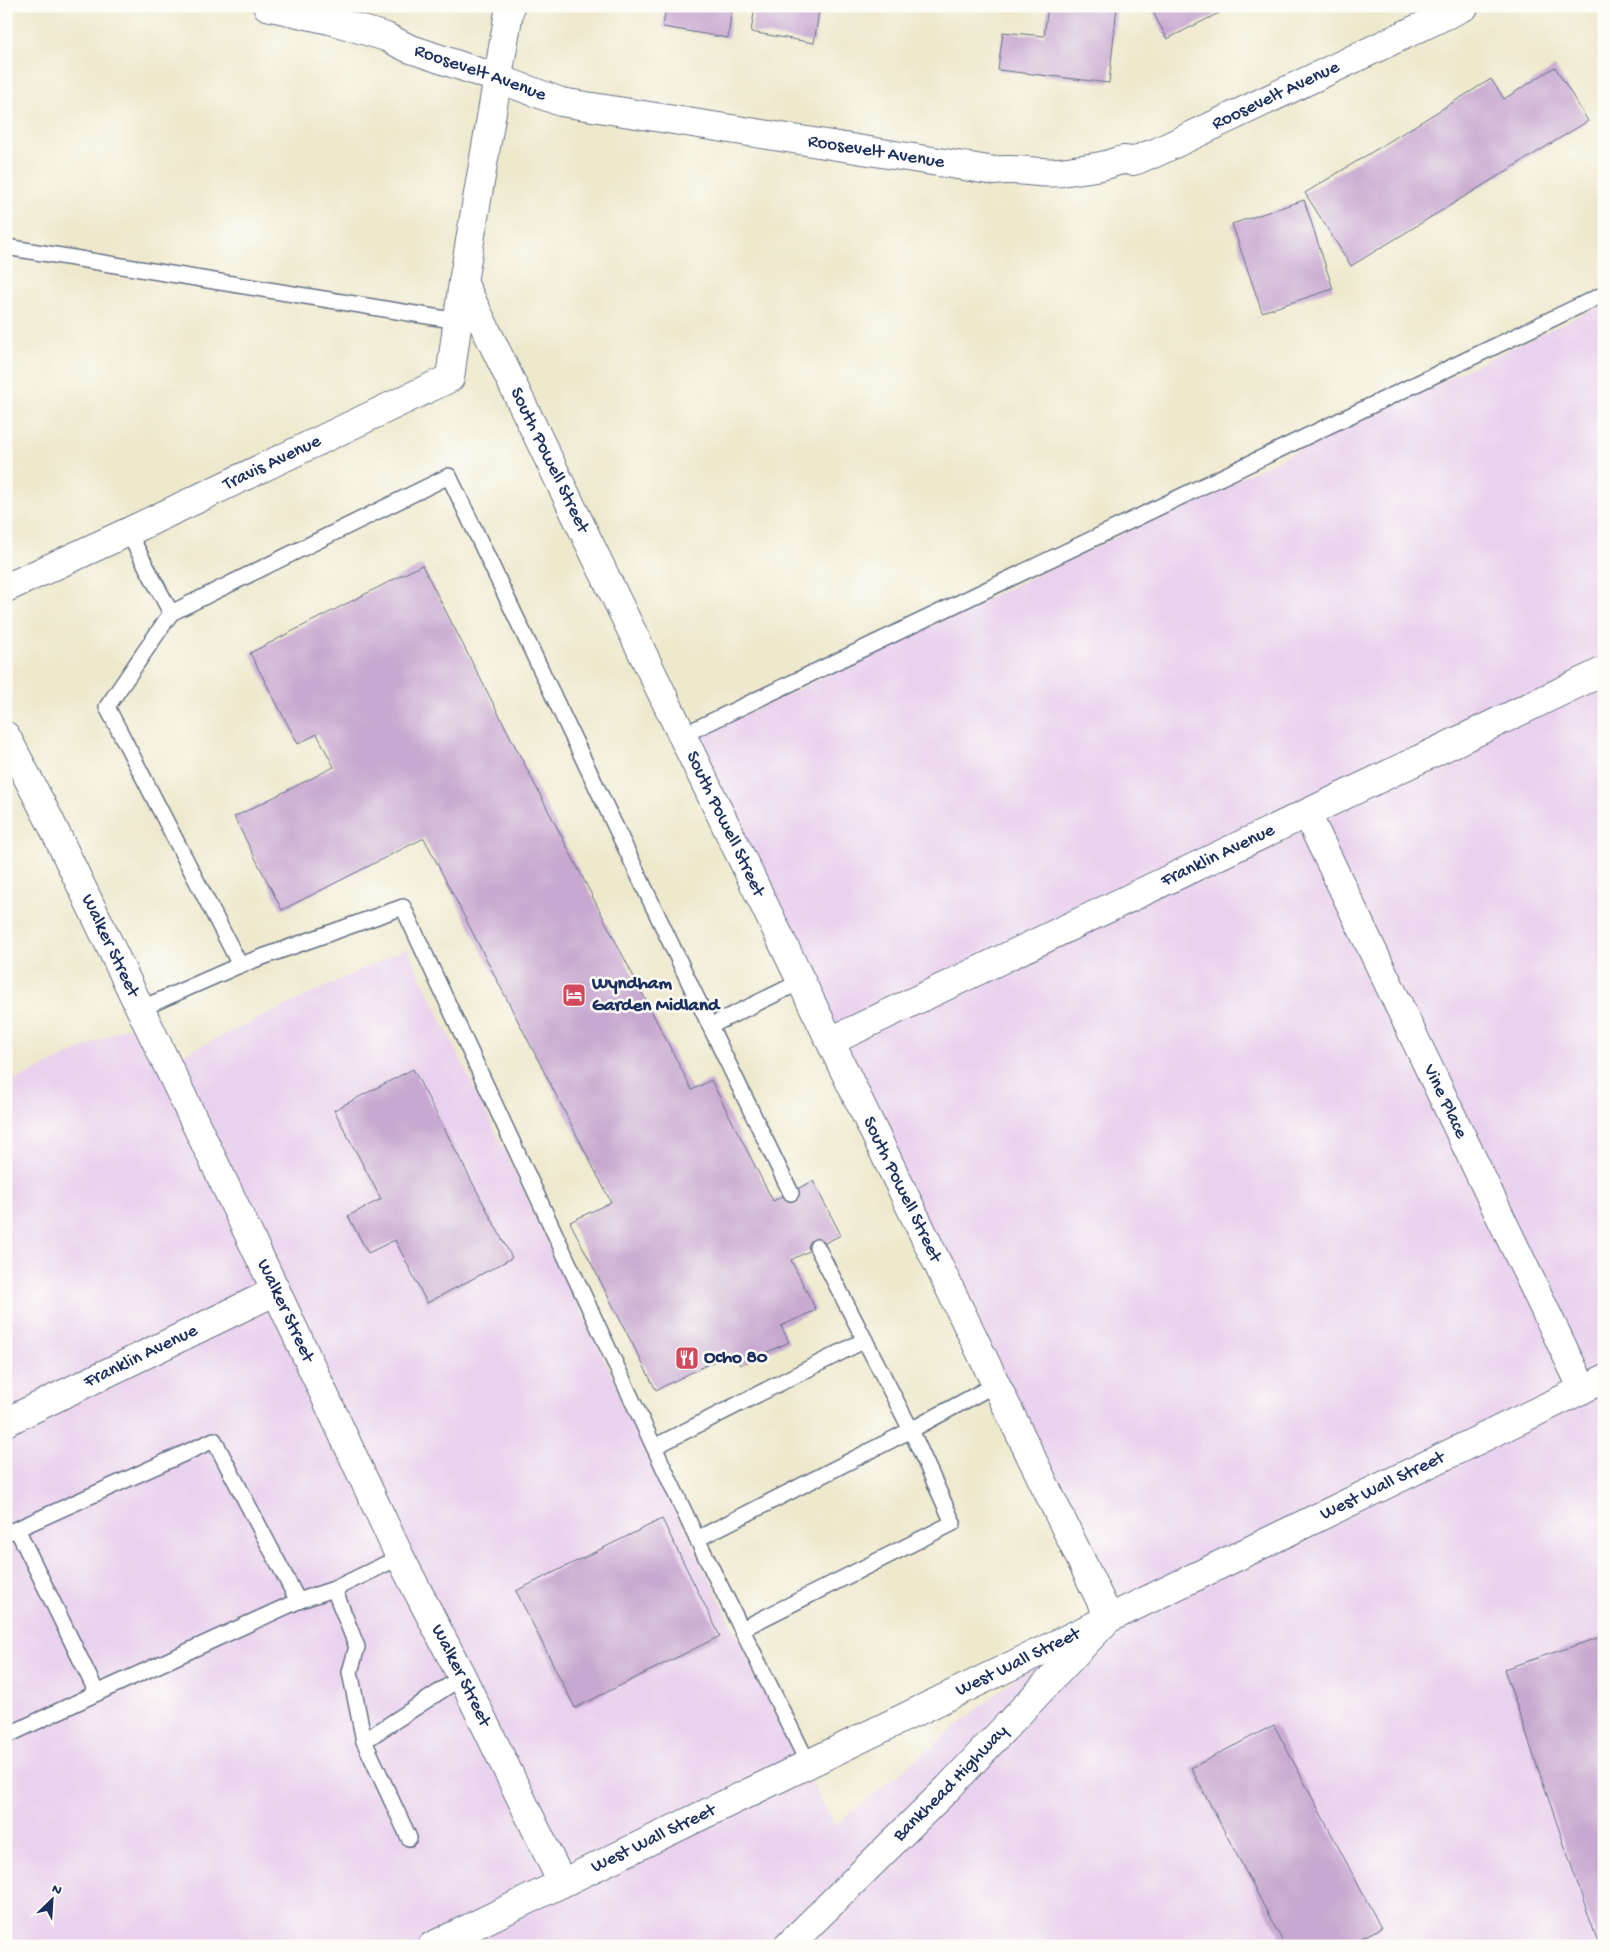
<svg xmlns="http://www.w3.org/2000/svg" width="1610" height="1952" font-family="'Gochi Hand',sans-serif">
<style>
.built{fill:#e9d2ed}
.building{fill:#c7a8d0}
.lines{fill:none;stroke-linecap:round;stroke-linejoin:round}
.service-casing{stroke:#657085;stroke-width:18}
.minor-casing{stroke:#657085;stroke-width:30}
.tertiary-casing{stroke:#657085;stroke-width:30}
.primary-casing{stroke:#657085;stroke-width:30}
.service{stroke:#fff;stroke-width:15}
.minor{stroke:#fff;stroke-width:28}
.tertiary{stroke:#fff;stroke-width:28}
.primary{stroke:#fff;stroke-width:28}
.labels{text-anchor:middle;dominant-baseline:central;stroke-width:5;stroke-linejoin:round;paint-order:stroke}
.street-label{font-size:19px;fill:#1b2f5e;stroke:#fdfcf7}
.poi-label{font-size:19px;font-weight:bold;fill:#1b2f5e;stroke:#fdfcf7;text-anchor:start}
</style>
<rect width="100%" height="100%" fill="#fdfcf7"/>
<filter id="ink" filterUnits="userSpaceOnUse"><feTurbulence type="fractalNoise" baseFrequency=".02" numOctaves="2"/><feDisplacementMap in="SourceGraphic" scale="10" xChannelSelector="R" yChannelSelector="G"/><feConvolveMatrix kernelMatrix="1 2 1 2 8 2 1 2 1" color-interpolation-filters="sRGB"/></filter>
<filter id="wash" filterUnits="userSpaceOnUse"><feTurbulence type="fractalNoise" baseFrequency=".0096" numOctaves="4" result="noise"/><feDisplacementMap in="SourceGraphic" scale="20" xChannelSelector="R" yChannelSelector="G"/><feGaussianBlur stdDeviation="1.12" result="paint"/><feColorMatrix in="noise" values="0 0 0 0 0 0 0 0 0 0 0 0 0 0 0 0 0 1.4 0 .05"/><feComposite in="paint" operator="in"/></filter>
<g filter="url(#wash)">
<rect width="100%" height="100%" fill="#eee9cd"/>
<polygon class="built" points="1604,304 1604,1946 6,1946 6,1085 156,1013 178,1057 407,948 764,1692 835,1826 1045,1654 1117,1619 694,739"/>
<g id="blocks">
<g class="building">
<polygon points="666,6 732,6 728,38 663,27"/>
<polygon points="755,6 820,6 814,43 751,32"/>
<polygon points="1048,6 1117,6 1109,83 998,70 1003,32 1044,36"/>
<polygon points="1150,6 1233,6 1167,39"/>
<polygon points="1555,67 1588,121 1351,266 1305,193 1491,79 1504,99"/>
<polygon points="1304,200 1333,289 1262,312 1232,224"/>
<polygon points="422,565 692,1090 711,1080 773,1201 813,1181 841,1235 791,1260 816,1310 781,1326 789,1342 740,1365 733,1352 656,1390 570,1222 611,1202 424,838 282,910 234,817 334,767 317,734 298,744 250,653"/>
<polygon points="413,1069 512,1258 427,1303 395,1240 368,1253 348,1216 381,1199 334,1110"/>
<polygon points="662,1519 720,1636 575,1708 516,1591"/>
<polygon points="1604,1636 1604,1946 1599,1946 1504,1669"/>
<polygon points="1274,1725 1381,1928 1346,1946 1285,1946 1191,1768"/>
</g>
</g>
</g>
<g filter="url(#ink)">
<use href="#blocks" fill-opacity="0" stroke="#657085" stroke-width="1"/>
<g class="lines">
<g class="service-casing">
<g id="service">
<polyline points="6,247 458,321"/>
<polyline points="128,532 171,613 107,707 240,965"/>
<polyline points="171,613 449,476 710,1026"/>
<polyline points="683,735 1604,294"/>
<polyline points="140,1009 240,965 403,907 654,1447"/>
<polyline points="791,1193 710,1026 802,981"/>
<polyline points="817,1247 911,1430 996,1384"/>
<polyline points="17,1529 214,1440 298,1601"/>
<polyline points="6,1533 17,1529 97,1693"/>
<polyline points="697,1539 654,1447 865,1340"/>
<polyline points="334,1589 357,1647 350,1672 364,1741"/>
<polyline points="742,1629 953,1523 911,1430 697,1539 808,1763"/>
<polyline points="6,1736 97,1693 298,1601 334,1589 400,1557"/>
<polyline points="409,1838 364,1741 462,1677"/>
</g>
</g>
<g class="minor-casing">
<g id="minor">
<path id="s1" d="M267 6 330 20 386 37 408 48 499 79 561 102 995 171C1019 167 1044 176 1067 171 1080 169 1093 168 1105 165 1111 164 1118 160 1124 160 1127 160 1129 161 1132 161 1138 161 1144 155 1153 154L1465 6"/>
<path id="s2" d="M510 6 463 282 1109 1618"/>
<path id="s3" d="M6 588 128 532 450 378 463 282"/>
<path id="s4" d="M6 736 49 819 276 1291 400 1557 462 1677 562 1883"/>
<path id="s5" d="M1307 814 1580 1383 1581 1390"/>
<path id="s6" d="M831 1041 1604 671"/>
<path id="s7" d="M6 1422 276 1291"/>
</g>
</g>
<g class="tertiary-casing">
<g id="tertiary">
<path id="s8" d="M788 1946 948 1788 1108 1619"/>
</g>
</g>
<g class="primary-casing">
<g id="primary">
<path id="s9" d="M432 1946 1604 1379"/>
</g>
</g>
<use href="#service" class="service"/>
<use href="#minor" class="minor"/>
<use href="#tertiary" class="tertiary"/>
<use href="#primary" class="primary"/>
</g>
</g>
<defs>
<g id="hotel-square" transform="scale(1.25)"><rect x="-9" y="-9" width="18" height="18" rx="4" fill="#d1495b" stroke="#fdfcf7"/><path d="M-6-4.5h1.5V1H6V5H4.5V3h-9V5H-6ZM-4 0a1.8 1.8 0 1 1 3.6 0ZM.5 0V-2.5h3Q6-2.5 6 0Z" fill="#fff"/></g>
<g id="restaurant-square" transform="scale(1.25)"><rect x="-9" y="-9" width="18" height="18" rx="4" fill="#d1495b" stroke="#fdfcf7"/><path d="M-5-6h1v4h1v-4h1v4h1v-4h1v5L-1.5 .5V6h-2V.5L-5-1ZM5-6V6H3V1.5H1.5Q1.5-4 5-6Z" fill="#fff"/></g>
</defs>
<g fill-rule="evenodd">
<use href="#hotel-square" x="574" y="995"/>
<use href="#restaurant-square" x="687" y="1358"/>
</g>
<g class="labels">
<g class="street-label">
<text stroke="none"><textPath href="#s1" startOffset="224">Roosevelt Avenue</textPath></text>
<text stroke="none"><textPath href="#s1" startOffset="1046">Roosevelt Avenue</textPath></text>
<text stroke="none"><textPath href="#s1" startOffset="629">Roosevelt Avenue</textPath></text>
<text stroke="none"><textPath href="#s2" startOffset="478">South Powell Street</textPath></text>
<text stroke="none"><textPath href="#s3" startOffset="294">Travis Avenue</textPath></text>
<text stroke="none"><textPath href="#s2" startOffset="882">South Powell Street</textPath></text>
<text stroke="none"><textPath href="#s6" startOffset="429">Franklin Avenue</textPath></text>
<text stroke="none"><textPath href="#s4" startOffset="234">Walker Street</textPath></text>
<text stroke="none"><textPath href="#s5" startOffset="319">Vine Place</textPath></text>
<text stroke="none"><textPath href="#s2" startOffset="1288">South Powell Street</textPath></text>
<text stroke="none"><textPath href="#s4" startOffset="639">Walker Street</textPath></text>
<text stroke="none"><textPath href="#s7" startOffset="150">Franklin Avenue</textPath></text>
<text stroke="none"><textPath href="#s9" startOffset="1056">West Wall Street</textPath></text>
<text stroke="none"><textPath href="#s9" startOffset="651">West Wall Street</textPath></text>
<text stroke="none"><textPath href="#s4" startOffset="1044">Walker Street</textPath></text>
<text stroke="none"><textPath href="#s8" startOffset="230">Bankhead Highway</textPath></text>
<text stroke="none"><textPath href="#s9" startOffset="246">West Wall Street</textPath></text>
</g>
<g class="poi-label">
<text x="592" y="984">Wyndham<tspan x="592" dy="22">Garden Midland</tspan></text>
<text x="704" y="1358">Ocho 80</text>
</g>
</g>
<rect width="1610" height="1952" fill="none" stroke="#fdfcf7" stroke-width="25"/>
<g transform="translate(52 1900) rotate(25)" stroke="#fdfcf7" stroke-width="4" paint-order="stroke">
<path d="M0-4L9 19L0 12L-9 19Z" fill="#1b2f5e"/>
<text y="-8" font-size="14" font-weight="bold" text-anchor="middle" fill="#1b2f5e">N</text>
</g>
</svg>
